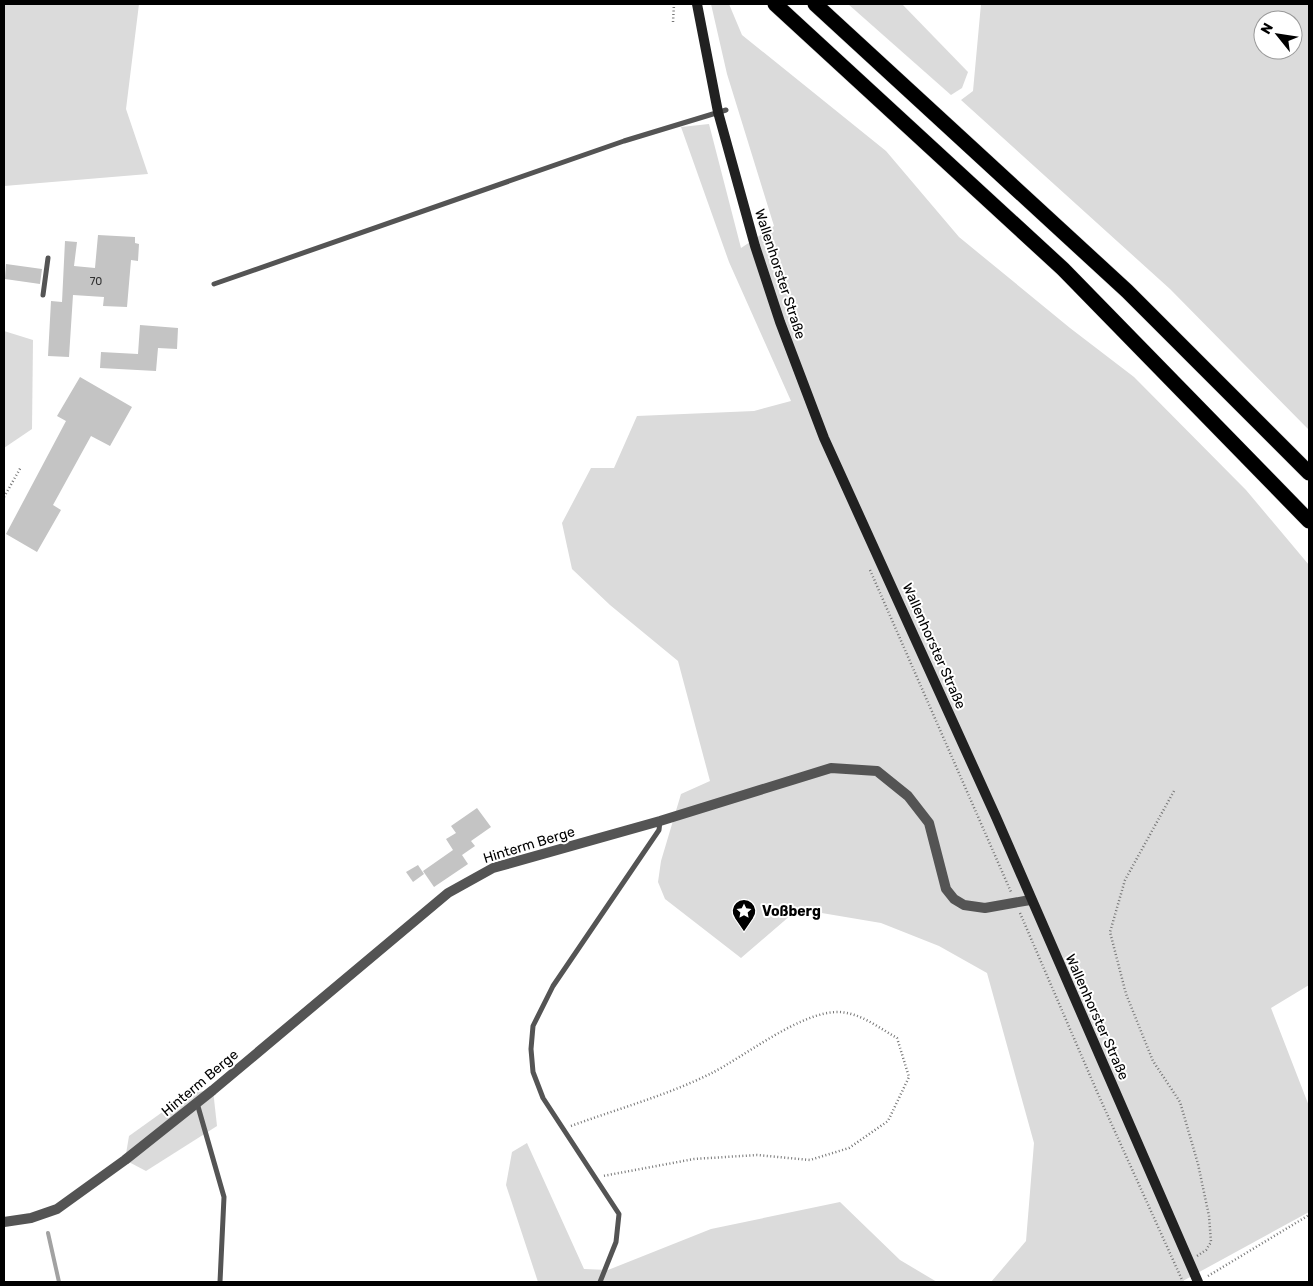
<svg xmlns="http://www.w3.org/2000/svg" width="1313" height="1286" font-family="Rubik,sans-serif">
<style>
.green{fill:#dbdbdb;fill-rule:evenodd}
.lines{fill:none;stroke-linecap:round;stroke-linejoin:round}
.stream{stroke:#a2a2a2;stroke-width:4}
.building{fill:#c4c4c4}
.highway-casing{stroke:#dbdbdb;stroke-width:16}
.path{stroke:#767676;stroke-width:2.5;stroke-dasharray:1 2.5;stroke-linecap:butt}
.lane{stroke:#545454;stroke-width:5}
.street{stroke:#545454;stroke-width:10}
.secondary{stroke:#212121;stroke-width:10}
.highway{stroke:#000;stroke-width:15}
.labels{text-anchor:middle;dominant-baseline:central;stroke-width:4;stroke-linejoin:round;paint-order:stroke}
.number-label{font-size:11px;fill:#313131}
.street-label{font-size:14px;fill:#000;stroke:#fff}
.poi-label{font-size:14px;font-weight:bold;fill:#000;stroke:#fff;text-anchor:start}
</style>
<rect width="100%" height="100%" fill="#fff"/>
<g class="green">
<polygon points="4,4 139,4 126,109 148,174 4,186"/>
<polygon points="711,4 729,4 742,35 886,151 959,237 1070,328 1134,377 1246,490 1309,565 1309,985 1271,1008 1309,1106 1309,1212 1181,1282 991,1282 1026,1241 1034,1143 987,973 939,946 881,923 798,909 741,958 665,899 658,882 661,861 681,794 710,781 678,661 610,605 572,569 562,523 591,468 614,468 637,416 754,411 791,401 729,262 681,127 709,124 741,248 774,226 727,74"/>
<polygon points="848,4 902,4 968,72 962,88 951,95"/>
<path d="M981 4H1309V430L1170 289 961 100 973 91ZM1263 20H1293V50H1263Z"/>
<polygon points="4,331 33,340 32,429 4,448"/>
<polygon points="213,1090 217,1126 146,1171 125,1160 129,1136 189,1093"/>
<polygon points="527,1143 584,1269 608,1270 711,1229 840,1202 900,1260 937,1282 538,1282 506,1185 512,1152"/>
</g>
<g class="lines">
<polyline class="stream" points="48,1233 59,1282"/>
</g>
<g class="building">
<polygon points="98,235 135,237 135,243 139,244 138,261 131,260 127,307 103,306 104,297 73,295 69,357 48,356 51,301 62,302 65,241 77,242 74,266 95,268"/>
<polygon points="6,264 42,269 40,284 5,279"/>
<polygon points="140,325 178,328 177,349 158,348 156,371 100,368 101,352 138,354"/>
<polygon points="80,377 132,407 110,446 91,436 53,505 61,510 37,552 6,534 66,421 57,416"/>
<polygon points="477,808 491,827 471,841 475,846 462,855 468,864 434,887 423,871 453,850 446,839 456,833 451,826"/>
<polygon points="418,865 424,874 413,882 406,872"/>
</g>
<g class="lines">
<g class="highway-casing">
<g id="highway">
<polyline points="775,4 1063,269 1309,521"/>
<polyline points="815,4 1127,291 1309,473"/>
</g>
</g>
<g class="path">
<polyline points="673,22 674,4"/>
<polyline points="4,497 21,467"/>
<polyline points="870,570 1011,892"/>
<polyline points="1174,791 1125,880 1110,932 1126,994 1153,1061 1180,1102 1198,1164 1209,1216 1211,1242 1206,1250 1197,1256"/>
<polyline points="1020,913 1098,1094 1183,1282"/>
<path d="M571 1126C617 1109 665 1096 710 1074 744 1057 801 1011 839 1012 861 1013 879 1028 897 1038L909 1077 888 1121 849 1148 810 1160 757 1155 694 1159 603 1176"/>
<polyline points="1208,1276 1309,1215"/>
</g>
<g class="lane">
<polyline points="214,284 624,141 726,110"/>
<polyline points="43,295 48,258"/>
<polyline points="197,1103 224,1197 220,1282"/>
<polyline points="600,1282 616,1242 619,1214 543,1098 533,1072 531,1049 533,1026 553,986 659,830 660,821"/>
</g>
<polyline class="street" points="4,1222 31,1218 57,1209 125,1160 213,1090 448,893 493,868 660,821 831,768 877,771 908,796 929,823 946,889 954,899 964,905 985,908 1030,900"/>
<polyline class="secondary" points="697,4 718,112 755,246 780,322 824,438 996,817 1198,1282"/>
<use href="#highway" class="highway"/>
</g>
<defs>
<g id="sight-pin" transform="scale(1.25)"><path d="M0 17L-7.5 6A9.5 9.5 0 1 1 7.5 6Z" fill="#000" stroke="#fff"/><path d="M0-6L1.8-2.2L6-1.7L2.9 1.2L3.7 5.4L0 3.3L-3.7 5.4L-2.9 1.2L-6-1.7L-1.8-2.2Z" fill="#fff"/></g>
</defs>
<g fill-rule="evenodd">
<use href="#sight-pin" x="744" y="911"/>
</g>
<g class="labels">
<g class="number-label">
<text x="96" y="281">70</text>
</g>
<g class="street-label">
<text transform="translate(780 274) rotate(72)">Wallenhorster Straße</text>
<text transform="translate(934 646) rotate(66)">Wallenhorster Straße</text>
<text transform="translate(529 845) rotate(-17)">Hinterm Berge</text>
<text transform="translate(1097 1017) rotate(66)">Wallenhorster Straße</text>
<text transform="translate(200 1083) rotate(-40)">Hinterm Berge</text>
</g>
<g class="poi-label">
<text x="762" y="911">Voßberg</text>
</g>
</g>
<rect width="1313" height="1286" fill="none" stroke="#000000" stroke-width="10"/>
<g transform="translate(1278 35) rotate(300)"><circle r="24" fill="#ffffff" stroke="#999999"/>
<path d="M0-4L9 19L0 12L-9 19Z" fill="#000000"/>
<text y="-8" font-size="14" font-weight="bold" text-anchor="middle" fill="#000000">N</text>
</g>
</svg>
